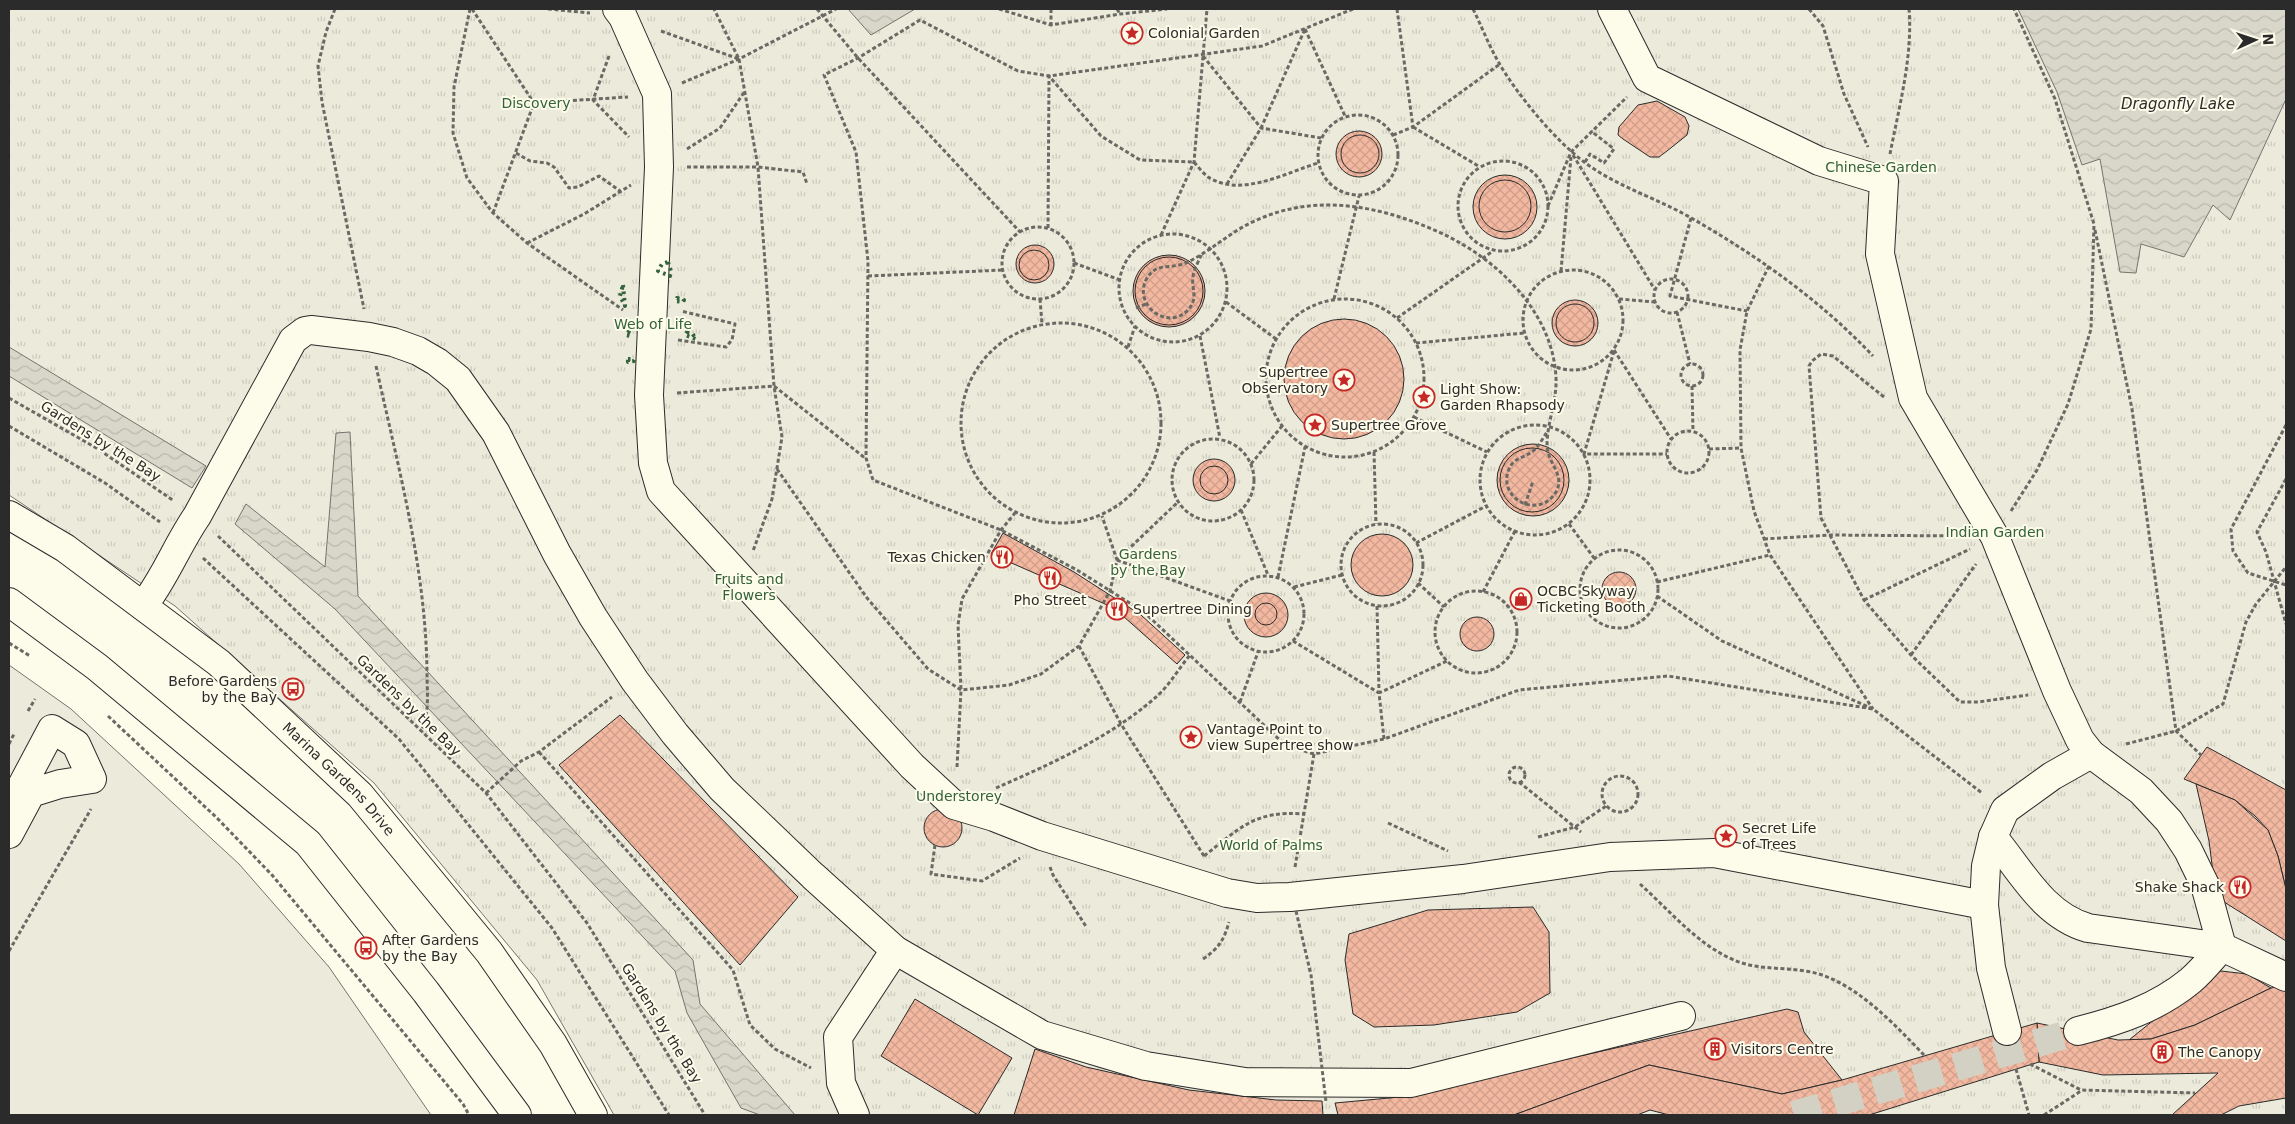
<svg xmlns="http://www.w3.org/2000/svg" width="2295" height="1124" font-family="'DejaVu Sans',sans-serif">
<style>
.green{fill:#ecebdb;stroke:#74746e}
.park{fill:url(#park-tufts);stroke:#74746e}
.water{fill:url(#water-waves);stroke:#74746e}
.building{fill:url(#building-cross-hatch);stroke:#2b2b2b}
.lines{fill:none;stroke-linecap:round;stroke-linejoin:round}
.minor-tunnel{stroke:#d3d1c4;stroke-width:28;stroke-dasharray:28 14;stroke-linecap:butt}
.minor-casing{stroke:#2b2b2b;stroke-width:30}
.major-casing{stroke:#2b2b2b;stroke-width:30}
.path{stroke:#6a6964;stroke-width:3;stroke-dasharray:4 2.5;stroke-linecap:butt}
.minor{stroke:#fdfbea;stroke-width:28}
.major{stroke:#fdfbea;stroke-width:28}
.path-bridge{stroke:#6a6964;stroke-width:3;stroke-dasharray:4 2.5;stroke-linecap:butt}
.hedge{stroke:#34623c;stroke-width:4;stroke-dasharray:2.5 4;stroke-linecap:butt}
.labels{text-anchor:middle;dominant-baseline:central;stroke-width:4;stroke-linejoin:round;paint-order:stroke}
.poi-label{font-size:14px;fill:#2b2b2b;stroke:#fdfbea;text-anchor:start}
.park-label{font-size:14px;fill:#34623c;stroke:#fdfbea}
.street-label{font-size:14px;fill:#2b2b2b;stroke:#fdfbea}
.water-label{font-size:15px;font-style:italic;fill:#2b2b2b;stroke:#fdfbea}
</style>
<defs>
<pattern id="park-tufts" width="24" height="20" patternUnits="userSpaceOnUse" patternTransform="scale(1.25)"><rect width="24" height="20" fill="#ecebdb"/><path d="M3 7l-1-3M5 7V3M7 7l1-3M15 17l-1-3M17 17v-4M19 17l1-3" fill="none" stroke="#cbcabc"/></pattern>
<pattern id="water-waves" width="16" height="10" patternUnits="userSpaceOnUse" patternTransform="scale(1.25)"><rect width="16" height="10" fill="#d8d7c9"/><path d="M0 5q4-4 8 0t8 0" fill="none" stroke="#bab9ad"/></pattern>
<pattern id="building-cross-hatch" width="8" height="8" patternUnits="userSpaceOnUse" patternTransform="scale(1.25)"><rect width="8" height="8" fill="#f2b8a0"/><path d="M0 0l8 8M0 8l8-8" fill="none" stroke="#d09e8a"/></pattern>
</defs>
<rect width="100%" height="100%" fill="#fdfbea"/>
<polygon class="green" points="9,665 71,709 239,864 329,967 431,1115 9,1115"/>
<polygon class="park" points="9,9 2286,9 2286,1115 614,1115 537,980 374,783 175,606 9,495"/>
<g class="water">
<polygon points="848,9 915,9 871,35"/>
<polygon points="2018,9 2286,9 2286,99 2230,220 2213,205 2184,257 2141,244 2136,273 2120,272 2100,159 2082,165 2057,92"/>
<polygon points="9,347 206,466 192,488 9,376"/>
<polygon points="350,432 358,596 693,960 700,1004 795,1115 760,1115 741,1108 687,1013 675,971 335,609 235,524 246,504 325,567 336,433"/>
</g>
<g class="building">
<polygon points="1657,101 1685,117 1689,126 1687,135 1667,151 1659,157 1650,157 1623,139 1618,135 1619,127 1638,105"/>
<circle cx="1359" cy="154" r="23"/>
<circle cx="1360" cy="154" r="19"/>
<circle cx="1505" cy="207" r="32"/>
<circle cx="1505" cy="206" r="26"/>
<circle cx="1035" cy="264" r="19"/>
<circle cx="1034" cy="265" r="15"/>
<circle cx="1169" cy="291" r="36"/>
<circle cx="1169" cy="291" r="34"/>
<circle cx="1575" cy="323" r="23"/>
<circle cx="1575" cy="323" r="19"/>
<circle cx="1344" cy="379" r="60"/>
<circle cx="1533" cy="480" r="36"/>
<circle cx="1532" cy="480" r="32"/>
<circle cx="1214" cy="480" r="21"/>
<circle cx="1214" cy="480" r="14"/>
<polygon points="1003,533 1074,572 1141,615 1185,655 1177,664 1114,608 991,554"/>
<circle cx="1382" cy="565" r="31"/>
<circle cx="1619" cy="589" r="17"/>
<circle cx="1266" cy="615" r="22"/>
<circle cx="1266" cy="614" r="11"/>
<circle cx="1477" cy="634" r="17"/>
<polygon points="620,715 798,897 740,965 559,765"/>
<polygon points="2207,747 2286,790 2286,889 2278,856 2268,830 2255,816 2235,800 2184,779"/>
<polygon points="2196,784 2235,800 2268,830 2278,856 2286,889 2286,941 2221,900 2215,888 2209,841"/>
<circle cx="943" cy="828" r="19"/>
<polygon points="1533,907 1549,932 1550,993 1517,1012 1434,1025 1374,1027 1353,1014 1345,960 1349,934 1428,910"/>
<polygon points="2221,971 2247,974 2271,988 2195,1025 2151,1039 2129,1040 2206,978"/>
<polygon points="2286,984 2286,1098 2239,1106 2221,1115 2172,1115 2218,1073 2103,1075 2039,1062 2037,1023 2118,1040 2151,1039 2195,1025 2271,988"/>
<polygon points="915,999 1012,1058 978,1115 881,1056"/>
<polygon points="1787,1009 1798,1012 1804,1032 1842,1080 1782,1094 1649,1065 1514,1115 1338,1115 1335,1103 1400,1097"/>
<polygon points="2037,1023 2039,1062 1869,1115 1669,1115 1650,1110 1637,1115 1514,1115 1649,1065 1782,1094 1842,1080"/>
<polygon points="1035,1049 1086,1067 1189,1090 1276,1100 1322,1101 1323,1115 1014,1115"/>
</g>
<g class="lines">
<polyline class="minor-tunnel" points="1794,1115 2078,1031"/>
<g class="minor-casing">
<g id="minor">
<polyline points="617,9 623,17 657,94 659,167 649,395 653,463 661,491 912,766 954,805 994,817 1042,836 1227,893 1257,898 1290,897 1463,879 1610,857 1714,853 1984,905"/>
<polyline points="1612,9 1647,78 1819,161 1884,181 1880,254 1913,398 1995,537 2057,691 2080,740 2091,754 2141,791 2169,821 2188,850 2205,885 2222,947"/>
<path d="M143 606C165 578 177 545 197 516L293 340 305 331 311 330 369 337 393 342 418 351 437 362 458 379 496 433 557 554 593 617 635 681 675 734 722 789 813 876 895 950 1042 1035 1146 1066 1245 1082 1411 1083 1681 1016"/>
<polyline points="9,810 52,729 76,744 92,779 60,784 31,793 9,834"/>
<path d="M1993 837C2022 872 2043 915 2088 928L2222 947 2286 977"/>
<polyline points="2007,1031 1991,968 1984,905 1986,866 1993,837 2005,810 2052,776 2091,754"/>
<path d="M2078 1031C2118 1021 2157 1008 2190 981 2202 971 2212 958 2222 947"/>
<polyline points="855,1115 841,1083 838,1037 895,950"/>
</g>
</g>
<g class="major-casing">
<g id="major">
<path id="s1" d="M9 515 65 548 219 663 360 795 489 952 553 1044 593 1115"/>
<polyline points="9,602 97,667 308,843 426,992 517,1115"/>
</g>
</g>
<g class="path">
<polyline points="335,9 326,32 318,66 322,102 364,309"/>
<polyline points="470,9 454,87 453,133 467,178 493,213 527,243 623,310"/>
<polyline points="472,9 534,103"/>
<polyline points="548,9 590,13"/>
<polyline points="817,9 858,58 1020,232"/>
<polyline points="999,9 1051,25 1120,14 1167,9"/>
<polyline points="1051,9 1051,25"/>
<polyline points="1117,9 1120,14"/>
<polyline points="1353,9 1262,46 1049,76 1018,71 920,20 858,58 824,75 856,152 868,261 866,458 873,480 1001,530 1077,570 1144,612 1285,745 1314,754 1384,739 1519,690 1668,676 1873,709"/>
<polyline points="1397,9 1413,127"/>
<path d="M1473 9C1482 27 1489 46 1499 63 1515 91 1547 130 1571 151 1606 184 1652 195 1693 219 1759 257 1821 301 1873 356"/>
<polyline points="1809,9 1823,26 1844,94 1868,147"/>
<polyline points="1305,29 1345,116"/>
<polyline points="661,31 739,59 714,9"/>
<polyline points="609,56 593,100 629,137"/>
<polyline points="1203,56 1261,128 1321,138"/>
<polyline points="739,59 758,167 774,386 782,437 772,499 753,551"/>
<polyline points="682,83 739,59 836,9"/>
<polyline points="534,103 628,97"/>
<circle cx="1358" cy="155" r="40"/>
<polyline points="1413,127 1480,167"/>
<polyline points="1393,135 1413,127 1500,64"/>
<polyline points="687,149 720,128 745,91"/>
<polyline points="516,153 530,161 547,163 554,167 569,188 578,187 599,176 620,191"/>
<path d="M1890 154C1899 107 1913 56 1909 9"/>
<polyline points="1573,155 1655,290"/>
<circle cx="1503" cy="206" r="45"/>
<polyline points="1585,162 1590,154 1604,163 1614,149 1591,131"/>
<polyline points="687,167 758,167 803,172 807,184"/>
<polyline points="1227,184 1261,128 1305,29"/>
<polyline points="1548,206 1571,152 1627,97"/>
<polyline points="493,213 534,103"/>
<polyline points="1691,218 1670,296 1747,311"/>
<circle cx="1038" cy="263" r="36"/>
<path d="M1048 228 1049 76 1101 136 1140 160 1194 162C1198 167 1203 173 1208 177 1241 198 1285 173 1318 163"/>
<polyline points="2095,230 2132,409 2176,731 2201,755"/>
<circle cx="1173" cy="288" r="54"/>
<polyline points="1161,235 1194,162 1207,9"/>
<polyline points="527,243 584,214 631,185"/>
<polyline points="1074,263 1120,280"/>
<polyline points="1769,266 1747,311 1740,350 1741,448 1754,511 1770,555 1873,709"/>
<circle cx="1573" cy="320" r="50"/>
<polyline points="1561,271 1571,157"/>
<polyline points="868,276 1003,270"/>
<circle cx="1671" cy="296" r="17"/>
<polyline points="1040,299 1042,324"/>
<polyline points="1334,299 1359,196"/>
<polyline points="1619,299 1655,302"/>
<circle cx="1345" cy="378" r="79"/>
<polyline points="1226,302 1276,339"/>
<polyline points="1136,308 1146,304"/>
<polyline points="1677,312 1690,364"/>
<polyline points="1397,318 1493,251"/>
<circle cx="1061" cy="423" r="100"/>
<polyline points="1200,336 1220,438"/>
<polyline points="678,340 726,347 732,340 735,324 681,311"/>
<polyline points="1416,343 1524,333"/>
<polyline points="1128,347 1135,326"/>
<polyline points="1614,350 1671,439"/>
<polyline points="1614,351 1584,454 1667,454"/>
<circle cx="1692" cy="375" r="11"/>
<path d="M376 366C398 467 426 568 427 673 427 694 430 712 421 732"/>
<polyline points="1692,386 1693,431"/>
<polyline points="677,393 774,386 865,458"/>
<polyline points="1884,397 1833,356 1821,354 1812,361 1809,366 1821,518 1864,600 1911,655 1960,702 1978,702 2028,695"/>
<polyline points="9,398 98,449 174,501"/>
<polyline points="1414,417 1487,452"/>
<polyline points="2286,425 2231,529 2233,551 2248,573 2286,585"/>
<circle cx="1535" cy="480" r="55"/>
<polyline points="9,426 105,483 160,522"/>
<circle cx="1688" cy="452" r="21"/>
<circle cx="1213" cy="480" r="41"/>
<polyline points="1709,449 1741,448"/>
<polyline points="1374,452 1376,524"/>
<polyline points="1251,464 1282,426"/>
<polyline points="777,469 867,598 928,669 961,690 1009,685 1041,674 1079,646 1110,591 1117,560 1102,516"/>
<polyline points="2286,479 2257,532 2266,552 2286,624"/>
<polyline points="1525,505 1533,481"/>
<polyline points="1241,510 1268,575"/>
<polyline points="2011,511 2037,470 2068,404 2091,329 2094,224 2055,99 2014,9"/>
<polyline points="1569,524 1594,558"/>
<circle cx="1382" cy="565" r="41"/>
<polyline points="218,536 486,793 587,923 705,1115"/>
<polyline points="1764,539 1831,535 1961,536"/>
<polyline points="1416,543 1486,506"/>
<circle cx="1619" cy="589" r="39"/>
<polyline points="203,558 399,739 552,928 669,1115"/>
<polyline points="1117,560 1230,601"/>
<polyline points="1117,560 1178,502"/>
<circle cx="1266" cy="614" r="38"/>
<polyline points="1278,577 1305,447"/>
<polyline points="1657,582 1770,555"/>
<polyline points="1418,583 1444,607"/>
<polyline points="1294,587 1342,575"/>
<circle cx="1476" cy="632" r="41"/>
<polyline points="1483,592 1515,531"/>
<polyline points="1657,596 1722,641 1873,709 1982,793"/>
<polyline points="1864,600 1970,549"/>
<polyline points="1377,606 1379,692"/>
<polyline points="1293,641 1379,693"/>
<polyline points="9,643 30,656"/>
<polyline points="1079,646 1121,724 1204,856"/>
<polyline points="1911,655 1976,564"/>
<polyline points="1240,702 1258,652"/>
<polyline points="28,711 35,699"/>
<polyline points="108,716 217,818 272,875 463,1104 469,1115"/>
<polyline points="1384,739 1379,693 1447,661"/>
<polyline points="9,744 14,734"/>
<polyline points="2126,744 2176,731 2223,704 2246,622 2256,604 2286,567"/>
<polyline points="539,752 733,970 750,1025 775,1049 811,1068"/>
<polyline points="957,767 961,690 958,625 962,599 1001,530 1015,513"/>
<circle cx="1517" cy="775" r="8"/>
<circle cx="1620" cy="794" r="18"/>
<polyline points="1519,782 1581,832"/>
<path d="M996 788C1051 764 1111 737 1156 697 1169 686 1179 668 1190 655"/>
<polyline points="486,793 521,761 539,752 612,697"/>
<polyline points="1388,823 1448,851"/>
<polyline points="1538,837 1575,827 1606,806"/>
<polyline points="935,845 931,874 982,881 1020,858"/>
<path d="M1204 856C1240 828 1255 810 1304 814"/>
<polyline points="1050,867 1053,875 1087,928"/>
<polyline points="1295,867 1314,754"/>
<path d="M1640 884C1669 910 1698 945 1734 960 1757 970 1781 967 1805 971 1851 977 1893 1023 1924 1055"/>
<polyline points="9,951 91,809"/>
<path d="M1203 959C1219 948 1224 940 1229 922"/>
<polyline points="2030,1064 2081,1090 2195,1093"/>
<polyline points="2016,1069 2029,1115"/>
<polyline points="2044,1115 2081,1091"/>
</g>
<use href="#minor" class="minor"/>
<use href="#major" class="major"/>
<g class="path-bridge">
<path d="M1201 255C1199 261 1194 269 1193 276 1191 288 1199 298 1188 310 1167 332 1132 304 1147 278 1156 264 1166 268 1179 265 1186 264 1193 259 1199 256 1219 244 1235 229 1257 220 1314 194 1376 205 1432 229 1492 254 1553 309 1556 378 1557 401 1547 423 1547 445 1547 464 1568 476 1554 495 1535 519 1497 497 1509 469 1514 457 1525 458 1533 451 1539 446 1543 438 1547 432"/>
<polyline points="1296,911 1311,975 1326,1102"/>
</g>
<g class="hedge">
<polygon points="668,262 671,271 670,276 658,271 662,264"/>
<polygon points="623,285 625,306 620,296"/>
<polygon points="677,298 684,300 683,302 676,301"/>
<polygon points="628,332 631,334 630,336 626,335"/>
<polygon points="687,332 692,333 696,339 685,335"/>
<polygon points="628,359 633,359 634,361 628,362"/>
</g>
</g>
<defs>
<g id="sight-ring" transform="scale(1.125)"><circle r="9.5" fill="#fdfbea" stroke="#c62828" stroke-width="1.5"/><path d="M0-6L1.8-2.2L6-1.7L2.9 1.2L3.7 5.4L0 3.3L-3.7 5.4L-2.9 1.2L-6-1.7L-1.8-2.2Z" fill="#c62828"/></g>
<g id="restaurant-ring" transform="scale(1.125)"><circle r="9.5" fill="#fdfbea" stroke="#c62828" stroke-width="1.5"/><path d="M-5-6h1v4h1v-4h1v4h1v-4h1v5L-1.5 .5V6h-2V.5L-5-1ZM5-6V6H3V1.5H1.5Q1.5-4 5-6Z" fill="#c62828"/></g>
<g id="shop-ring" transform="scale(1.125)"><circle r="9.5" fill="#fdfbea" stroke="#c62828" stroke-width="1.5"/><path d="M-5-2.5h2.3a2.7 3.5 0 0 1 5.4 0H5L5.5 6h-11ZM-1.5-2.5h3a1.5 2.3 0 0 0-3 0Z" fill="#c62828"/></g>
<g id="bus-ring" transform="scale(1.125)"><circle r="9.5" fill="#fdfbea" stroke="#c62828" stroke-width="1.5"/><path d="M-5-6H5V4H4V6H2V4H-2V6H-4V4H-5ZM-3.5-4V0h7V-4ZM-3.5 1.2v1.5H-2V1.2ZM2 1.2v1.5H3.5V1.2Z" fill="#c62828"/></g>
<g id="building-ring" transform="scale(1.125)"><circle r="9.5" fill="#fdfbea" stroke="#c62828" stroke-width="1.5"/><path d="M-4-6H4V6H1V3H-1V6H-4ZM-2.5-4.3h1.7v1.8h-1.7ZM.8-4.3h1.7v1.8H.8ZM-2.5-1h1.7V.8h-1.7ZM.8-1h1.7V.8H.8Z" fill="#c62828"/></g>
</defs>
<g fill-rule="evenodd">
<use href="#sight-ring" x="1132" y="33"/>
<use href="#sight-ring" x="1344" y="380"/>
<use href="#sight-ring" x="1424" y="397"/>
<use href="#sight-ring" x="1315" y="425"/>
<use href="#restaurant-ring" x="1002" y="557"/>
<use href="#restaurant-ring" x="1050" y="578"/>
<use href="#shop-ring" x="1521" y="599"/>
<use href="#restaurant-ring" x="1117" y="609"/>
<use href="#bus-ring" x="293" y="689"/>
<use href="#sight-ring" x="1191" y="737"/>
<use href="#sight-ring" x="1726" y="836"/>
<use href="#restaurant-ring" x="2240" y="887"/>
<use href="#bus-ring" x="366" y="948"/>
<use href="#building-ring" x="1715" y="1049"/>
<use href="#building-ring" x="2162" y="1052"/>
</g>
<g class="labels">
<g class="poi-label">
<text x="1148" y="33">Colonial Garden</text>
<text x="1328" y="372" text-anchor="end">Supertree<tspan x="1328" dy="16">Observatory</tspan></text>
<text x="1440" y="389">Light Show:<tspan x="1440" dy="16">Garden Rhapsody</tspan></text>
<text x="1331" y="425">Supertree Grove</text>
<text x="986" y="557" text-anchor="end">Texas Chicken</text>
<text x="1537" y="591">OCBC Skyway<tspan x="1537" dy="16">Ticketing Booth</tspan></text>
<text x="1050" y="600" text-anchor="middle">Pho Street</text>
<text x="1133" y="609">Supertree Dining</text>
<text x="277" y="681" text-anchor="end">Before Gardens<tspan x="277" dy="16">by the Bay</tspan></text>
<text x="1207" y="729">Vantage Point to<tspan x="1207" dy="16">view Supertree show</tspan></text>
<text x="1742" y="828">Secret Life<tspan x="1742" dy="16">of Trees</tspan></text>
<text x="2224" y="887" text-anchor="end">Shake Shack</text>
<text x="382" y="940">After Gardens<tspan x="382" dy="16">by the Bay</tspan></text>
<text x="1731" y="1049">Visitors Centre</text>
<text x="2178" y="1052">The Canopy</text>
</g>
<g class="park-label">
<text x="536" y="103">Discovery</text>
<text x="1881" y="167">Chinese Garden</text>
<text x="653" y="324">Web of Life</text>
<text x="1995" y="532">Indian Garden</text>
<text x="1148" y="554">Gardens<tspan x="1148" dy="16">by the Bay</tspan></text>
<text x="749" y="579">Fruits and<tspan x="749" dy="16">Flowers</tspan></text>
<text x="959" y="796">Understorey</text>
<text x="1271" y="845">World of Palms</text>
</g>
<g class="street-label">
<text transform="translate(101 441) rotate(32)">Gardens by the Bay</text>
<text transform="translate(409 705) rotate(44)">Gardens by the Bay</text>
<text stroke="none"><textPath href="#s1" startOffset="424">Marina Gardens Drive</textPath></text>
<text transform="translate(662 1023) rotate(58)">Gardens by the Bay</text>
</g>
<g class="water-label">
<text x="2178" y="104">Dragonfly Lake</text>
</g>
</g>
<rect width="2295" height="1124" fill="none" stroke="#2b2b2b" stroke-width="20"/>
<g transform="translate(2255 40) rotate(87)" stroke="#fdfbea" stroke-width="4" paint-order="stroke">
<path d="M0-4L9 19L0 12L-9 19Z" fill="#2b2b2b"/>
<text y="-8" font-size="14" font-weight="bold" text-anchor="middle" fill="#2b2b2b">N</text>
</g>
</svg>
